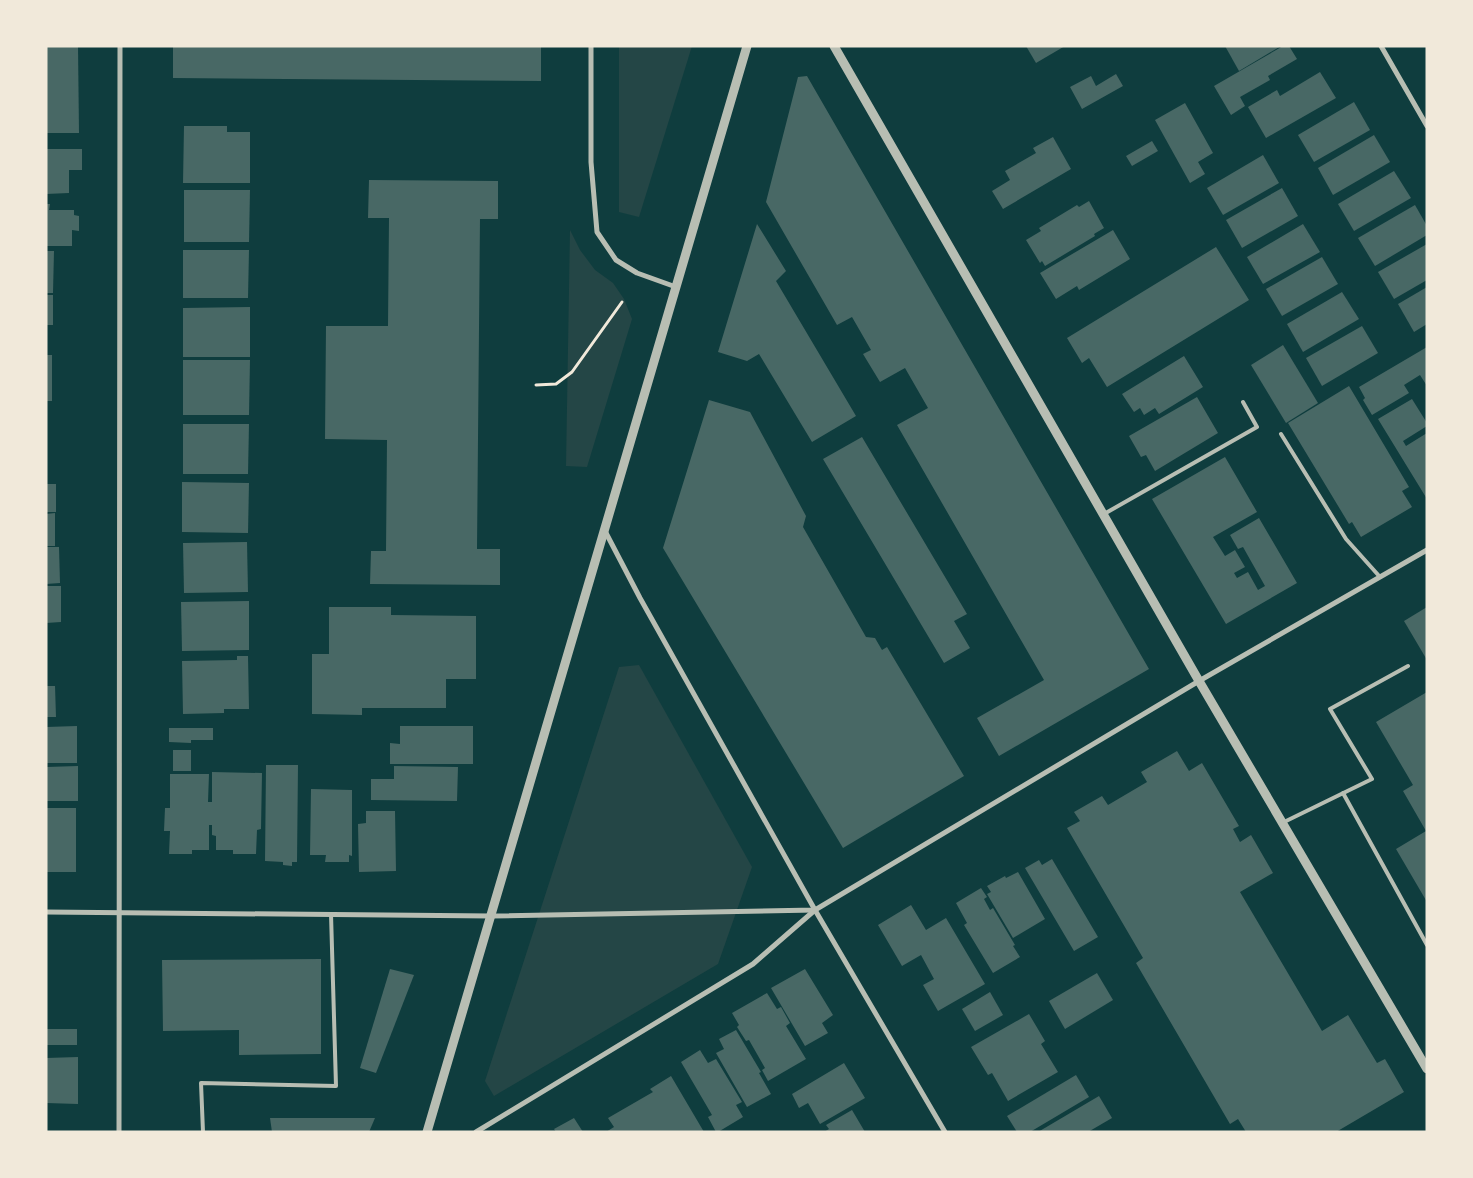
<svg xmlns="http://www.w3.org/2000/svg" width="1473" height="1178" font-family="Literata,serif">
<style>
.green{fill:#244646}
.building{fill:#486865}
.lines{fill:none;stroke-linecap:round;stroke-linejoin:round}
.path{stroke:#f1e9da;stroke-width:3}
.service{stroke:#b8beb3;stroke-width:4}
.minor{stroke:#b8beb3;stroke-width:5}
.tertiary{stroke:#b8beb3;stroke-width:9}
</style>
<rect width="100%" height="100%" fill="#0f3d3e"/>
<g class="green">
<polygon points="619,46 692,46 639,217 619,212"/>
<polygon points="570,230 580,250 595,270 613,283 624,299 632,319 587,467 566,466"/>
<polygon points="639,665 752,867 718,964 494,1096 485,1081 619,667"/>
</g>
<g class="building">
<polygon points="46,46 78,46 79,133 46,133"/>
<polygon points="173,46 541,46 541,81 173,78"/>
<polygon points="1026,46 1065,46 1036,63"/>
<polygon points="1225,46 1281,46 1239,71"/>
<polygon points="1283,46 1289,46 1297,59 1268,76 1270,80 1240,97 1245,106 1231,115 1214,86"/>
<polygon points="1320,72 1336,98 1266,138 1248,107 1277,90 1280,96"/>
<polygon points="1116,74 1123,86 1082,109 1070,87 1091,76 1096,86"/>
<polygon points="807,76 1149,669 999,756 977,718 1044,680 897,425 928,408 905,368 880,382 863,354 871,350 852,317 837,325 766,202 798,77"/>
<polygon points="1354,102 1370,130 1314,162 1298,135"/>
<polygon points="1185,103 1213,153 1198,162 1205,174 1190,183 1155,120"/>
<polygon points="184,126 227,126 227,132 250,132 250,183 183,183"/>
<polygon points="1374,135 1390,162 1333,195 1318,168"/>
<polygon points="1053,137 1071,169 1003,209 992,191 1010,180 1005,171 1036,153 1033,148"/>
<polygon points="1152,141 1158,151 1132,166 1126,156"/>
<polygon points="46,149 82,149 82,170 69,170 69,193 46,194"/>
<polygon points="1263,155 1279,183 1223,215 1207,188"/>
<polygon points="1394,171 1411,198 1354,231 1338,204"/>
<polygon points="369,180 498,181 498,219 480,219 477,549 500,549 500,585 370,584 371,551 386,551 387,440 325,439 326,326 388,326 389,218 368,218"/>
<polygon points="1282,188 1298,216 1242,248 1226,220"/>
<polygon points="184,190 250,190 249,242 184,242"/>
<polygon points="1089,201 1104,228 1094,234 1095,236 1045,266 1042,261 1040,263 1026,240 1041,231 1039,228 1077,205 1079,207"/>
<polygon points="46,204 50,204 49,210 74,210 74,215 79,216 79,231 72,230 72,246 46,246"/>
<polygon points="1415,205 1427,226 1427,235 1375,266 1358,238"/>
<polygon points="757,224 786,271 776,281 856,416 812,442 759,354 747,361 718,352"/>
<polygon points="1303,224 1320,252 1263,284 1247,257"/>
<polygon points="1113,230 1130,259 1079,290 1077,286 1056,299 1040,273"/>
<polygon points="1427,244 1427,280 1394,299 1378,272"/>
<polygon points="1216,247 1249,300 1107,387 1089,358 1082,363 1067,338"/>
<polygon points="183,250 249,250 248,298 183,298"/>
<polygon points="46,251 54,251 53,293 46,293"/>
<polygon points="1322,257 1338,284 1282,316 1266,289"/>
<polygon points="1427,287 1427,324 1414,332 1398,304"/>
<polygon points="1342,292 1359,319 1303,352 1287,324"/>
<rect x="46" y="295" width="7" height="30"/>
<polygon points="250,307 250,357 183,357 183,308"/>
<polygon points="1362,326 1378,353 1322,386 1306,358"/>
<polygon points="1283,345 1318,403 1286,423 1251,365"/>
<polygon points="1427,347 1427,386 1420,375 1404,385 1409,393 1372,415 1363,400 1365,398 1359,387"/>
<rect x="46" y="355" width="6" height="46"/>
<polygon points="1184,356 1203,387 1159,414 1155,408 1144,415 1140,408 1134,412 1122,394"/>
<polygon points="183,360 250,360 249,415 183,415"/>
<polygon points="1349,386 1409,487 1402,491 1412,507 1361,537 1352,522 1349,524 1288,423"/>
<polygon points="1197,397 1218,433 1155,471 1146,455 1141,457 1129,436"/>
<polygon points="1412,399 1427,423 1427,426 1403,441 1406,446 1427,433 1427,499 1378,419"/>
<polygon points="709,400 750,412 806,516 803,527 866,637 875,638 882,650 887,647 964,776 843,848 663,548"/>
<polygon points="183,424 249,424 248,474 183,474"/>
<polygon points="862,437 967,614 954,621 970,648 944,663 823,459"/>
<polygon points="1225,457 1257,512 1213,537 1225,556 1235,550 1245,567 1234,573 1237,578 1248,572 1258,590 1265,586 1243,547 1238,549 1230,535 1259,518 1297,583 1226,624 1152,499"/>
<polygon points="182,482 249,483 248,533 182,532"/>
<rect x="46" y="484" width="10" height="28"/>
<polygon points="55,513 55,546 46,546 46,514"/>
<polygon points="247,542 248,592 184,593 183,543"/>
<polygon points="46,547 59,547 60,583 46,584"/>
<polygon points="46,586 61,586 61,622 46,623"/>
<polygon points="249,601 249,650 182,651 181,602"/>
<polygon points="329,607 391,607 391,615 476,616 476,679 446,679 446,708 362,708 362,715 312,714 312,654 329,654"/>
<polygon points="1427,607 1427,660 1404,621"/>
<polygon points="237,656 248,656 249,709 224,709 224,713 183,714 182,661 237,660"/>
<polygon points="46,686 55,686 56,717 46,717"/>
<polygon points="1427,692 1427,902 1396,849 1426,831 1403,791 1413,785 1376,722"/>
<polygon points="77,726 77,763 46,763 46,727"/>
<polygon points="400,726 473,726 473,764 390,764 390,743 400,744"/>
<polygon points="169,728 213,728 213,740 191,740 191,743 169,742"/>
<rect x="173" y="750" width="18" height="21"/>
<polygon points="1177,751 1189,771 1202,763 1239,826 1233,829 1240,842 1251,835 1273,873 1240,892 1322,1031 1348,1015 1377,1063 1385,1059 1404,1092 1336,1132 1246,1132 1238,1119 1230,1124 1136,963 1143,958 1067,828 1080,821 1074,812 1102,796 1108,805 1147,782 1141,772"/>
<polygon points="266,765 298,765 297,862 292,862 292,866 283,865 283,862 265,861"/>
<polygon points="78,766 78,801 46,801 46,767"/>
<polygon points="394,766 458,767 457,801 371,800 371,779 394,779"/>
<polygon points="212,772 262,773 261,829 257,830 256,854 233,854 233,850 216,850 216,836 212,835 212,825 209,825 209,850 192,850 192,854 169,854 170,831 164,831 165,808 170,808 170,774 209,774 208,802 212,802"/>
<polygon points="311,789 352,790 352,856 349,855 349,862 325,862 326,855 310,855"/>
<rect x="46" y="808" width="30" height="64"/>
<polygon points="366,811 395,811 396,871 359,872 358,824 366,823"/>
<polygon points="1052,859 1098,937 1074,951 1025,868 1039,860 1042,865"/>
<polygon points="1018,872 1045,919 1013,938 987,894 991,892 987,886 1005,876 1006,878"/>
<polygon points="981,888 987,897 984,899 990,910 993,908 1015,945 1013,946 1020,957 993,973 964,925 967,923 956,903"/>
<polygon points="911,905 926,930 946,918 985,984 938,1011 923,985 934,979 921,955 902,966 878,925"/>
<polygon points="321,959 321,1054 239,1055 239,1030 163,1031 162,960"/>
<polygon points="390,969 414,975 376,1073 360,1068"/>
<polygon points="805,969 833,1015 822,1023 828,1033 805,1046 771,988"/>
<polygon points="1097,973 1113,1000 1065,1029 1049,1001"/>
<polygon points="990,992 1003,1015 975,1031 962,1009"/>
<polygon points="767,993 777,1009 781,1007 790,1023 786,1026 806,1059 768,1081 762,1070 765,1068 749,1040 746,1041 737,1027 739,1025 732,1013"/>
<polygon points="1029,1014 1045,1041 1041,1044 1058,1072 1008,1101 992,1073 988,1075 971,1047"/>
<rect x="46" y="1029" width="31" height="16"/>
<polygon points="736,1030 761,1072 759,1073 771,1094 747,1107 716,1053 724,1049 719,1039"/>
<polygon points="700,1050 708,1063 716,1059 742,1102 736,1105 743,1117 718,1132 716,1132 708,1117 712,1115 681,1062"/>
<polygon points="78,1057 78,1104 46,1103 46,1058"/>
<polygon points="844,1063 865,1098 820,1124 808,1103 799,1108 792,1094"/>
<polygon points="1076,1075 1089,1097 1030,1132 1017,1132 1007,1116"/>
<polygon points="671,1076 704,1132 606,1132 614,1127 608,1118 653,1092 650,1089"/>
<polygon points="1099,1096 1112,1118 1088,1132 1038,1132"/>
<polygon points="852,1110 865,1132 824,1132 829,1129 826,1125"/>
<polygon points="270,1118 375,1118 369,1132 272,1132"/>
<polygon points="574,1118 583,1132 556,1132 554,1129"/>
</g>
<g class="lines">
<polyline class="path" points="536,385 556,384 572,372 622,302"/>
<g class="service">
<polyline points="1281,434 1346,539 1380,577"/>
<polyline points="1104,514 1257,427 1243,402"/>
<polyline points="1343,793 1427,945"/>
<polyline points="1282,823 1372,779 1330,709 1408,666"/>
<polyline points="203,1132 201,1083 336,1086 331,914"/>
</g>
<g class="minor">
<polyline points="591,46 591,162 597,232 616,260 637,273 676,287"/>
<polyline points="1381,46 1427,126"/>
<polyline points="605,531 640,598 815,910 945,1132"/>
<polyline points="46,912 491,916 815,910 1199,681 1427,550"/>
<polyline points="119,1132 120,46"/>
<polyline points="476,1132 753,964 815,910"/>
</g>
<g class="tertiary">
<polyline points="834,46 1199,681 1427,1069"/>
<polyline points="427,1132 747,46"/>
</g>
</g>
<rect width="1473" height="1178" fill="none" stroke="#f1e9da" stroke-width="95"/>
</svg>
